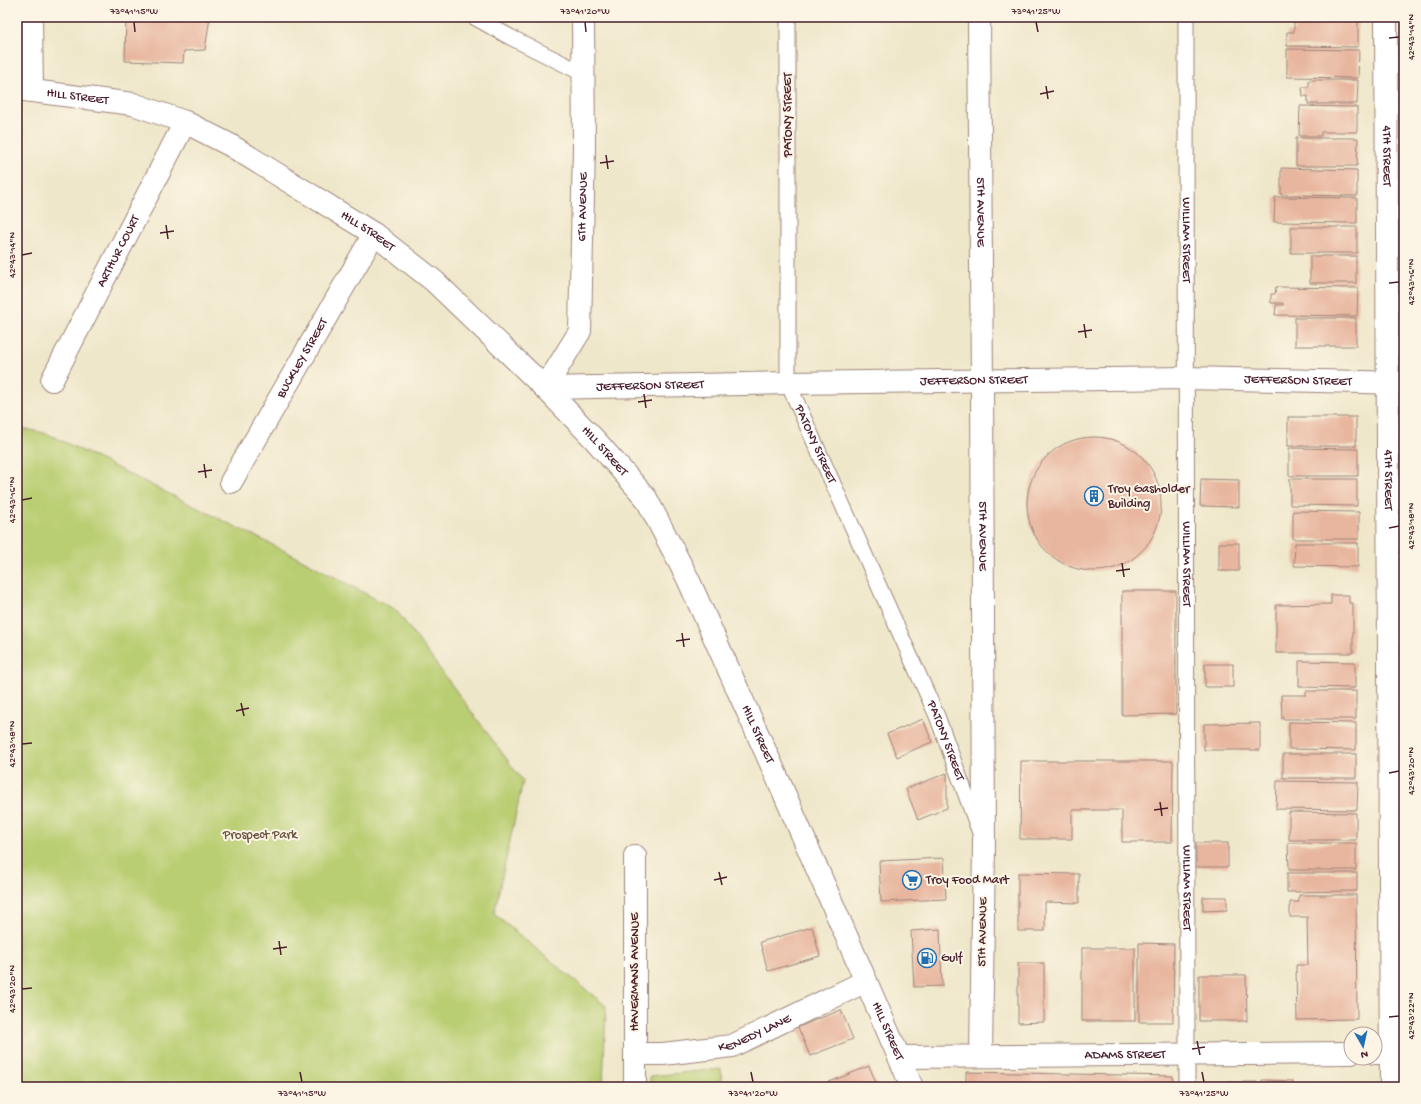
<svg xmlns="http://www.w3.org/2000/svg" width="1421" height="1104" font-family="'Gochi Hand',sans-serif">
<style>
.green{fill:#b9ce72;stroke:#82764e}
.building{fill:#e8b69f}
.lines{fill:none;stroke-linecap:round;stroke-linejoin:round}
.service-casing{stroke:#9c837a;stroke-width:17}
.minor-casing{stroke:#9c837a;stroke-width:24}
.tertiary-casing{stroke:#9c837a;stroke-width:24}
.primary-casing{stroke:#9c837a;stroke-width:24}
.service{stroke:#fff;stroke-width:15}
.minor{stroke:#fff;stroke-width:22}
.tertiary{stroke:#fff;stroke-width:22}
.primary{stroke:#fff;stroke-width:22}
.ticks{fill:none;stroke:#4a1f2b;stroke-width:1.5}
.labels{text-anchor:middle;dominant-baseline:central;stroke-width:4;stroke-linejoin:round;paint-order:stroke}
.street-label{font-size:13px;fill:#4a1f2b;stroke:#fcf5e5}
.poi-label{font-size:13px;fill:#4a1f2b;stroke:#fcf5e5;text-anchor:start}
.park-label{font-size:13px;fill:#6b5440;stroke:#fcf5e5}
.neatline{fill:none;stroke:#4a1f2b;stroke-width:1.5}
.ticks-label{font-size:10px;text-anchor:middle;fill:#4a1f2b}
</style>
<rect width="100%" height="100%" fill="#fcf5e5"/>
<filter id="ink" filterUnits="userSpaceOnUse"><feTurbulence type="fractalNoise" baseFrequency=".025" numOctaves="2"/><feDisplacementMap in="SourceGraphic" scale="8" xChannelSelector="R" yChannelSelector="G"/><feConvolveMatrix kernelMatrix="1 2 1 2 8 2 1 2 1" color-interpolation-filters="sRGB"/></filter>
<filter id="wash" filterUnits="userSpaceOnUse"><feTurbulence type="fractalNoise" baseFrequency=".012" numOctaves="4" result="noise"/><feDisplacementMap in="SourceGraphic" scale="16" xChannelSelector="R" yChannelSelector="G"/><feGaussianBlur stdDeviation="0.9" result="paint"/><feColorMatrix in="noise" values="0 0 0 0 0 0 0 0 0 0 0 0 0 0 0 0 0 1.4 0 .05"/><feComposite in="paint" operator="in"/></filter>
<g filter="url(#wash)">
<rect width="100%" height="100%" fill="#efe7ca"/>
<g class="green">
<polygon points="17,427 48,434 301,559 396,610 523,781 494,914 606,1006 603,1087 17,1087"/>
<polygon points="721,1069 722,1087 650,1087 650,1076"/>
</g>
<g id="blocks">
<g class="building">
<polygon points="126,17 210,17 205,50 184,51 183,63 125,61"/>
<polygon points="1294,18 1358,20 1358,47 1287,46 1287,32 1294,32"/>
<polygon points="1287,49 1359,50 1358,78 1287,77"/>
<polygon points="1309,80 1358,80 1357,104 1308,104 1308,96 1303,96 1302,87 1309,87"/>
<polygon points="1300,106 1357,107 1357,132 1321,132 1321,136 1299,136"/>
<polygon points="1296,138 1358,138 1357,166 1296,166"/>
<polygon points="1281,168 1357,170 1357,196 1281,195"/>
<polygon points="1275,197 1357,198 1357,223 1274,222"/>
<rect x="1291" y="227" width="66" height="26"/>
<rect x="1310" y="256" width="46" height="27"/>
<polygon points="1276,287 1358,288 1357,316 1275,315 1276,305 1283,305 1283,303 1271,303 1271,294 1275,294"/>
<rect x="1295" y="318" width="61" height="28"/>
<rect x="1288" y="417" width="68" height="29"/>
<circle cx="1094" cy="504" r="67"/>
<polygon points="1289,448 1358,449 1358,476 1289,476"/>
<polygon points="1201,479 1239,480 1239,507 1200,506"/>
<polygon points="1290,479 1357,479 1357,506 1290,505"/>
<polygon points="1293,511 1359,512 1359,539 1293,539"/>
<rect x="1219" y="543" width="20" height="28"/>
<polygon points="1295,543 1358,543 1358,567 1294,566"/>
<polygon points="1122,591 1176,591 1176,714 1122,715"/>
<polygon points="1331,595 1349,595 1349,603 1353,603 1353,653 1276,653 1276,605 1331,604"/>
<polygon points="1299,661 1355,662 1355,688 1299,687"/>
<rect x="1205" y="664" width="28" height="23"/>
<polygon points="1306,691 1356,691 1356,719 1282,719 1281,695 1306,695"/>
<polygon points="923,719 932,742 897,757 887,734"/>
<polygon points="1289,722 1356,723 1356,750 1289,749"/>
<polygon points="1260,723 1260,750 1204,750 1204,724"/>
<rect x="1283" y="754" width="73" height="24"/>
<polygon points="1021,761 1173,761 1172,842 1122,842 1122,810 1072,810 1072,839 1020,839"/>
<polygon points="947,773 947,808 918,820 906,789"/>
<polygon points="1277,781 1358,782 1357,810 1276,809"/>
<polygon points="1289,812 1356,813 1356,840 1289,840"/>
<rect x="1196" y="843" width="32" height="24"/>
<polygon points="1288,843 1356,843 1356,870 1289,870"/>
<polygon points="944,858 946,899 881,902 879,861"/>
<polygon points="1018,873 1079,874 1079,903 1045,902 1045,931 1018,931"/>
<polygon points="1287,873 1357,873 1357,891 1287,892"/>
<polygon points="1299,895 1356,895 1357,1019 1297,1020 1296,965 1308,965 1307,917 1290,917 1290,902 1299,902"/>
<polygon points="1203,897 1227,897 1227,910 1203,911"/>
<polygon points="812,927 820,956 768,971 760,942"/>
<polygon points="940,929 942,986 914,987 911,931"/>
<polygon points="1139,943 1174,944 1173,1022 1139,1022"/>
<rect x="1082" y="948" width="53" height="73"/>
<polygon points="1018,963 1044,963 1044,1022 1018,1023"/>
<polygon points="1199,975 1246,975 1247,1021 1199,1021"/>
<polygon points="841,1010 853,1039 810,1056 798,1027"/>
<polygon points="869,1066 878,1087 817,1087"/>
<polygon points="966,1072 1173,1076 1173,1087 966,1087"/>
<polygon points="1262,1080 1293,1081 1293,1087 1262,1087"/>
<rect x="1205" y="1082" width="51" height="5"/>
</g>
</g>
</g>
<g filter="url(#ink)">
<use href="#blocks" fill-opacity="0" stroke="#9c837a" stroke-width="1"/>
<g class="lines">
<g class="service-casing">
<g id="service">
<polyline points="474,17 510,37 584,74"/>
<path id="s1" d="M788 17V383L937 716 980 833"/>
<path id="s2" d="M1186 17 1187 1087"/>
</g>
</g>
<g class="minor-casing">
<g id="minor">
<polyline points="31,17 32,91"/>
<path id="s3" d="M979 17 982 381 984 844 981 1056"/>
<path id="s4" d="M52 380 185 122"/>
<path id="s5" d="M545 388 788 383 1186 378 1404 383"/>
<path id="s6" d="M545 388 580 331 584 148 583 17"/>
<path id="s7" d="M231 482 374 234"/>
<path id="s8" d="M635 1054H663L732 1046 866 981"/>
<polyline points="635,1087 635,856"/>
</g>
</g>
<g class="tertiary-casing">
<g id="tertiary">
<path id="s9" d="M17 89 133 104 185 122 230 145 374 234 434 281 545 388 595 440 646 498 688 579 781 786 912 1087"/>
<polyline points="1375,1053 1404,1053"/>
<path id="s10" d="M900 1057 1351 1053"/>
</g>
</g>
<g class="primary-casing">
<g id="primary">
<path id="s11" d="M1386 17 1391 1087"/>
</g>
</g>
<use href="#service" class="service"/>
<use href="#minor" class="minor"/>
<use href="#tertiary" class="tertiary"/>
<use href="#primary" class="primary"/>
</g>
</g>
<path class="ticks" d="M134 22 135 32M585 22 586 32M1036 22 1038 32M1389 38 1399 37M1046 86 1048 99M1040 94 1054 91M606 155 608 169M600 163 614 161M166 225 168 239M160 233 174 231M22 255 32 253M1389 283 1399 282M1084 324 1086 338M1078 332 1092 330M644 394 646 408M638 402 652 400M204 464 206 478M198 472 212 470M22 500 32 498M1389 528 1399 526M1122 563 1124 577M1116 571 1130 569M682 633 684 647M676 641 690 639M241 703 244 716M236 711 249 708M22 744 32 743M1389 773 1399 771M1160 802 1162 816M1154 810 1168 808M719 872 722 885M714 880 727 877M279 941 281 955M273 949 287 947M22 989 32 988M1389 1017 1399 1016M1197 1041 1200 1055M1192 1049 1205 1047M300 1072 302 1082M751 1072 753 1082M1202 1072 1204 1082"/>
<defs>
<g id="building-ring" transform="scale(1)"><circle r="9.5" fill="#fcf5e5" stroke="#1f6fb2" stroke-width="1.5"/><path d="M-4-6H4V6H1V3H-1V6H-4ZM-2.5-4.3h1.7v1.8h-1.7ZM.8-4.3h1.7v1.8H.8ZM-2.5-1h1.7V.8h-1.7ZM.8-1h1.7V.8H.8Z" fill="#1f6fb2"/></g>
<g id="supermarket-ring" transform="scale(1)"><circle r="9.5" fill="#fcf5e5" stroke="#1f6fb2" stroke-width="1.5"/><path d="M-6-5.5h2.5l.6 2H6L4.5 2H-2.5L-4.4-4H-6ZM-1.5 3.2a1.3 1.3 0 1 0 .1 0ZM3 3.2a1.3 1.3 0 1 0 .1 0Z" fill="#1f6fb2"/></g>
<g id="fuel-ring" transform="scale(1)"><circle r="9.5" fill="#fcf5e5" stroke="#1f6fb2" stroke-width="1.5"/><path d="M-5.5-6h7V0h2V4h1.3V-2.5L3-4.5l.8-.8L6-3V5H2.5V1h-1V6h-7ZM-4.2-4.7v3.2H.2V-4.7Z" fill="#1f6fb2"/></g>
</defs>
<g fill-rule="evenodd">
<use href="#building-ring" x="1094" y="496"/>
<use href="#supermarket-ring" x="912" y="880"/>
<use href="#fuel-ring" x="927" y="958"/>
</g>
<g class="labels">
<g class="street-label">
<text stroke="none"><textPath href="#s9" startOffset="61">HILL STREET</textPath></text>
<text transform="translate(788 115) rotate(-90)">PATONY STREET</text>
<text stroke="none"><textPath href="#s11" startOffset="139">4TH STREET</textPath></text>
<text stroke="none"><textPath href="#s6" startOffset="191">6TH AVENUE</textPath></text>
<text stroke="none"><textPath href="#s3" startOffset="195">5TH AVENUE</textPath></text>
<text stroke="none"><textPath href="#s9" startOffset="385">HILL STREET</textPath></text>
<text stroke="none"><textPath href="#s2" startOffset="223">WILLIAM STREET</textPath></text>
<text stroke="none"><textPath href="#s4" startOffset="145">ARTHUR COURT</textPath></text>
<text stroke="none"><textPath href="#s7" startOffset="143">BUCKLEY STREET</textPath></text>
<text stroke="none"><textPath href="#s5" startOffset="429">JEFFERSON STREET</textPath></text>
<text stroke="none"><textPath href="#s5" startOffset="753">JEFFERSON STREET</textPath></text>
<text stroke="none"><textPath href="#s5" startOffset="105">JEFFERSON STREET</textPath></text>
<text stroke="none"><textPath href="#s1" startOffset="433">PATONY STREET</textPath></text>
<text stroke="none"><textPath href="#s9" startOffset="709">HILL STREET</textPath></text>
<text stroke="none"><textPath href="#s11" startOffset="463">4TH STREET</textPath></text>
<text stroke="none"><textPath href="#s3" startOffset="519">5TH AVENUE</textPath></text>
<text stroke="none"><textPath href="#s2" startOffset="547">WILLIAM STREET</textPath></text>
<text stroke="none"><textPath href="#s9" startOffset="1033">HILL STREET</textPath></text>
<text stroke="none"><textPath href="#s1" startOffset="757">PATONY STREET</textPath></text>
<text stroke="none"><textPath href="#s2" startOffset="871">WILLIAM STREET</textPath></text>
<text transform="translate(983 932) rotate(-89)">5TH AVENUE</text>
<text transform="translate(635 972) rotate(-90)">HAVERMANS AVENUE</text>
<text stroke="none"><textPath href="#s9" startOffset="1357">HILL STREET</textPath></text>
<text stroke="none"><textPath href="#s8" startOffset="123">KENEDY LANE</textPath></text>
<text stroke="none"><textPath href="#s10" startOffset="225">ADAMS STREET</textPath></text>
</g>
<g class="poi-label">
<text x="1108" y="489">Troy Gasholder<tspan x="1108" dy="15">Building</tspan></text>
<text x="926" y="880">Troy Food Mart</text>
<text x="941" y="958">Gulf</text>
</g>
<g class="park-label">
<text x="260" y="835">Prospect Park</text>
</g>
</g>
<rect width="1421" height="1104" fill="none" stroke="#fcf5e5" stroke-width="44"/>
<g transform="translate(1363 1046) rotate(171)"><circle r="19" fill="#fcf5e5" stroke="#b59f9b"/>
<path d="M0-3L7 15L0 10L-7 15Z" fill="#1f6fb2"/>
<text y="-6" font-size="11" font-weight="bold" text-anchor="middle" fill="#4a1f2b">N</text>
</g>
<rect x="22" y="22" width="1377" height="1060" class="neatline"/>
<g class="ticks-label">
<text x="134" y="14">73°41'15"W</text>
<text x="585" y="14">73°41'20"W</text>
<text x="1036" y="14">73°41'25"W</text>
<text transform="translate(1410 37) rotate(-90)" y="4">42°43'14"N</text>
<text transform="translate(11 255) rotate(-90)" y="4">42°43'14"N</text>
<text transform="translate(1410 282) rotate(-90)" y="4">42°43'16"N</text>
<text transform="translate(11 500) rotate(-90)" y="4">42°43'16"N</text>
<text transform="translate(1410 526) rotate(-90)" y="4">42°43'18"N</text>
<text transform="translate(11 744) rotate(-90)" y="4">42°43'18"N</text>
<text transform="translate(1410 771) rotate(-90)" y="4">42°43'20"N</text>
<text transform="translate(11 989) rotate(-90)" y="4">42°43'20"N</text>
<text transform="translate(1410 1016) rotate(-90)" y="4">42°43'22"N</text>
<text x="302" y="1096">73°41'15"W</text>
<text x="753" y="1096">73°41'20"W</text>
<text x="1204" y="1096">73°41'25"W</text>
</g>
</svg>
